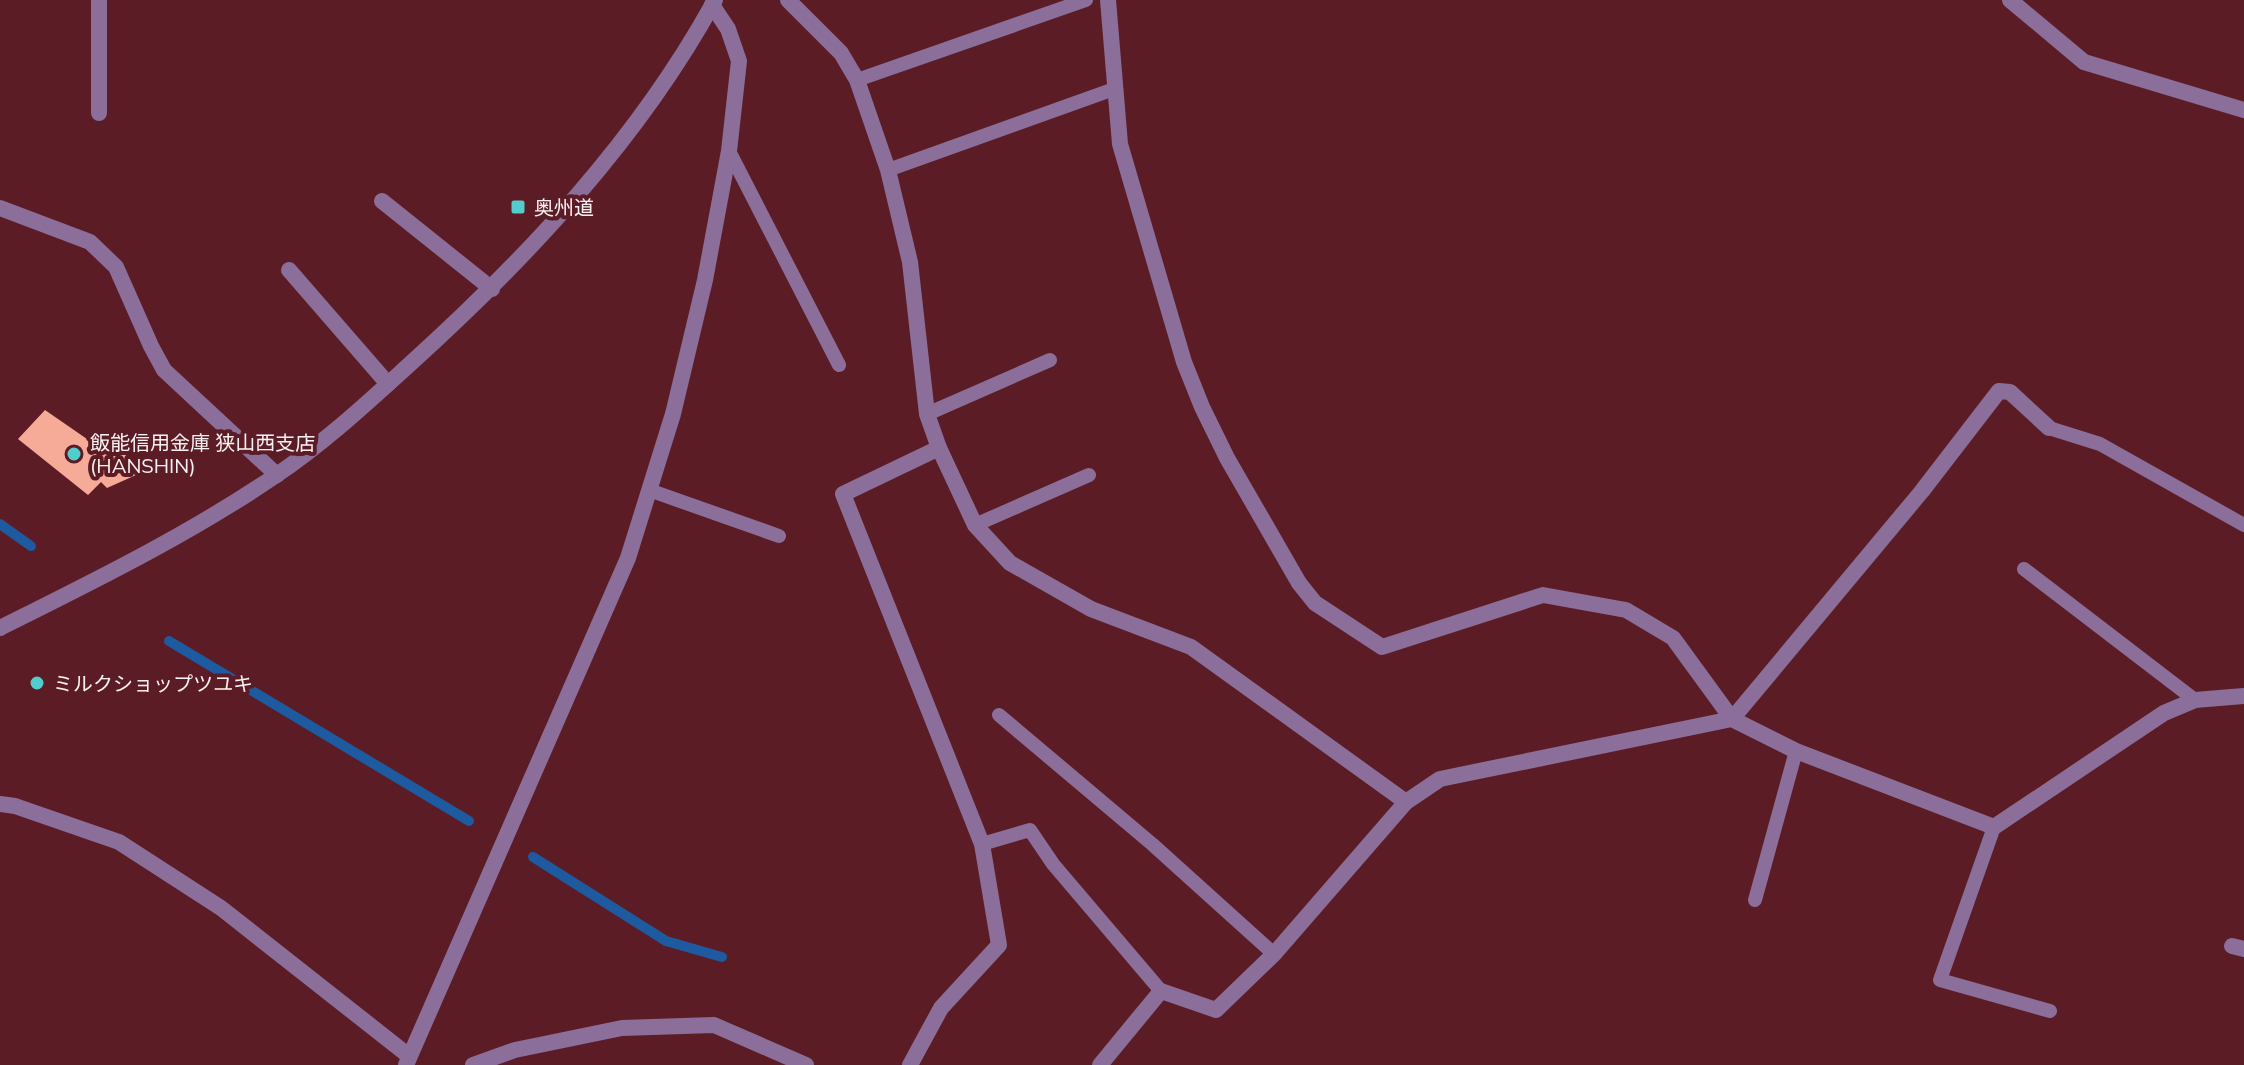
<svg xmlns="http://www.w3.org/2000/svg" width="2244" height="1065" font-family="Mulish,'Noto Sans JP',sans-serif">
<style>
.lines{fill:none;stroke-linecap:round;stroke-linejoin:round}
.stream{stroke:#1d5aa0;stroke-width:10}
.building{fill:#f6ab98}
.service{stroke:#8b6e99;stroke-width:14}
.minor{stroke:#8b6e99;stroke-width:16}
.tertiary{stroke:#8b6e99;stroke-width:16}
.poi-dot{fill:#52cdcc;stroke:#5c1c26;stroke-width:3}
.labels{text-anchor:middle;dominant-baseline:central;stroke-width:8;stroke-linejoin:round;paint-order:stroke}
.poi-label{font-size:20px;fill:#faf2f2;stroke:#5c1c26;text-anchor:start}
</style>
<rect width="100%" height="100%" fill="#5c1c26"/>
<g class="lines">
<g class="stream">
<polyline points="0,524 31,546"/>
<polyline points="169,641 469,821"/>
<polyline points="533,857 666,941 722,957"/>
</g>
</g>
<polygon class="building" points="45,410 113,457 118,449 145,471 107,488 101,482 88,495 18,439"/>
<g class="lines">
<g class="service">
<polyline points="857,80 1086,0"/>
<polyline points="729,151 839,365"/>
<polyline points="888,170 1114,89"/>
<polyline points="927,414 1050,360"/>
<polyline points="2049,428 2100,444 2244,525"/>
<polyline points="649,490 779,536"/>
<polyline points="975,525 1089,475"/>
<polyline points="2024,569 2195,700"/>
<polyline points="999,715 1152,844 1274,954"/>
<polyline points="1994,827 1940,980 2050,1011"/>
<polyline points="982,844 1030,830 1053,864 1161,991"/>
<polyline points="1755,900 1796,751"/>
</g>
<g class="minor">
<polyline points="99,0 99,113"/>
<polyline points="788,0 841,53 857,80 888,170 910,262 927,414 939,448 975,525 1010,563 1091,609 1191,647 1406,802"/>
<polyline points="1108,0 1120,144 1184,362 1202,407 1227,458 1299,583 1315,603 1382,647 1543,595 1626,610 1673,638 1732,719 1922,491 1999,391 2010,392 2049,428"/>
<polyline points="2010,0 2084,62 2244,110"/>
<polyline points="382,201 492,289"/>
<polyline points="0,208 90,242 116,267 151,346 164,370 277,475"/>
<polyline points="289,270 388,384"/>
<polyline points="0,804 15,806 119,842 221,908 409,1056"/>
<polyline points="2232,946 2244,949"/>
<polyline points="406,1065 628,558 673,414 705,280 729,151 739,61 728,29 712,5"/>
<polyline points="473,1065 515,1050 622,1028 714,1025 806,1065"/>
<polyline points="910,1065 941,1008 999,945 982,844 843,494 939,448"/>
<polyline points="1100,1065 1161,991 1216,1010 1274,954 1406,802 1440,779 1732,719 1796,751 1994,827 2164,713 2195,700 2244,696"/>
</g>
<path class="tertiary" d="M0 628C94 581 188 535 275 476 323 444 367 403 410 364 527 258 639 139 715 0"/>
</g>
<g class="poi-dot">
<rect x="510" y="199" width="16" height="16" rx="4"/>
<circle cx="74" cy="454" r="8"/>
<circle cx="37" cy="683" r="8"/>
</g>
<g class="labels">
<g class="poi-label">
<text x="534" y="207">奥州道</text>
<text x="90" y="442">飯能信用金庫 狭山西支店<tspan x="90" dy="23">(HANSHIN)</tspan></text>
<text x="53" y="683">ミルクショップツユキ</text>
</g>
</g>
</svg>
